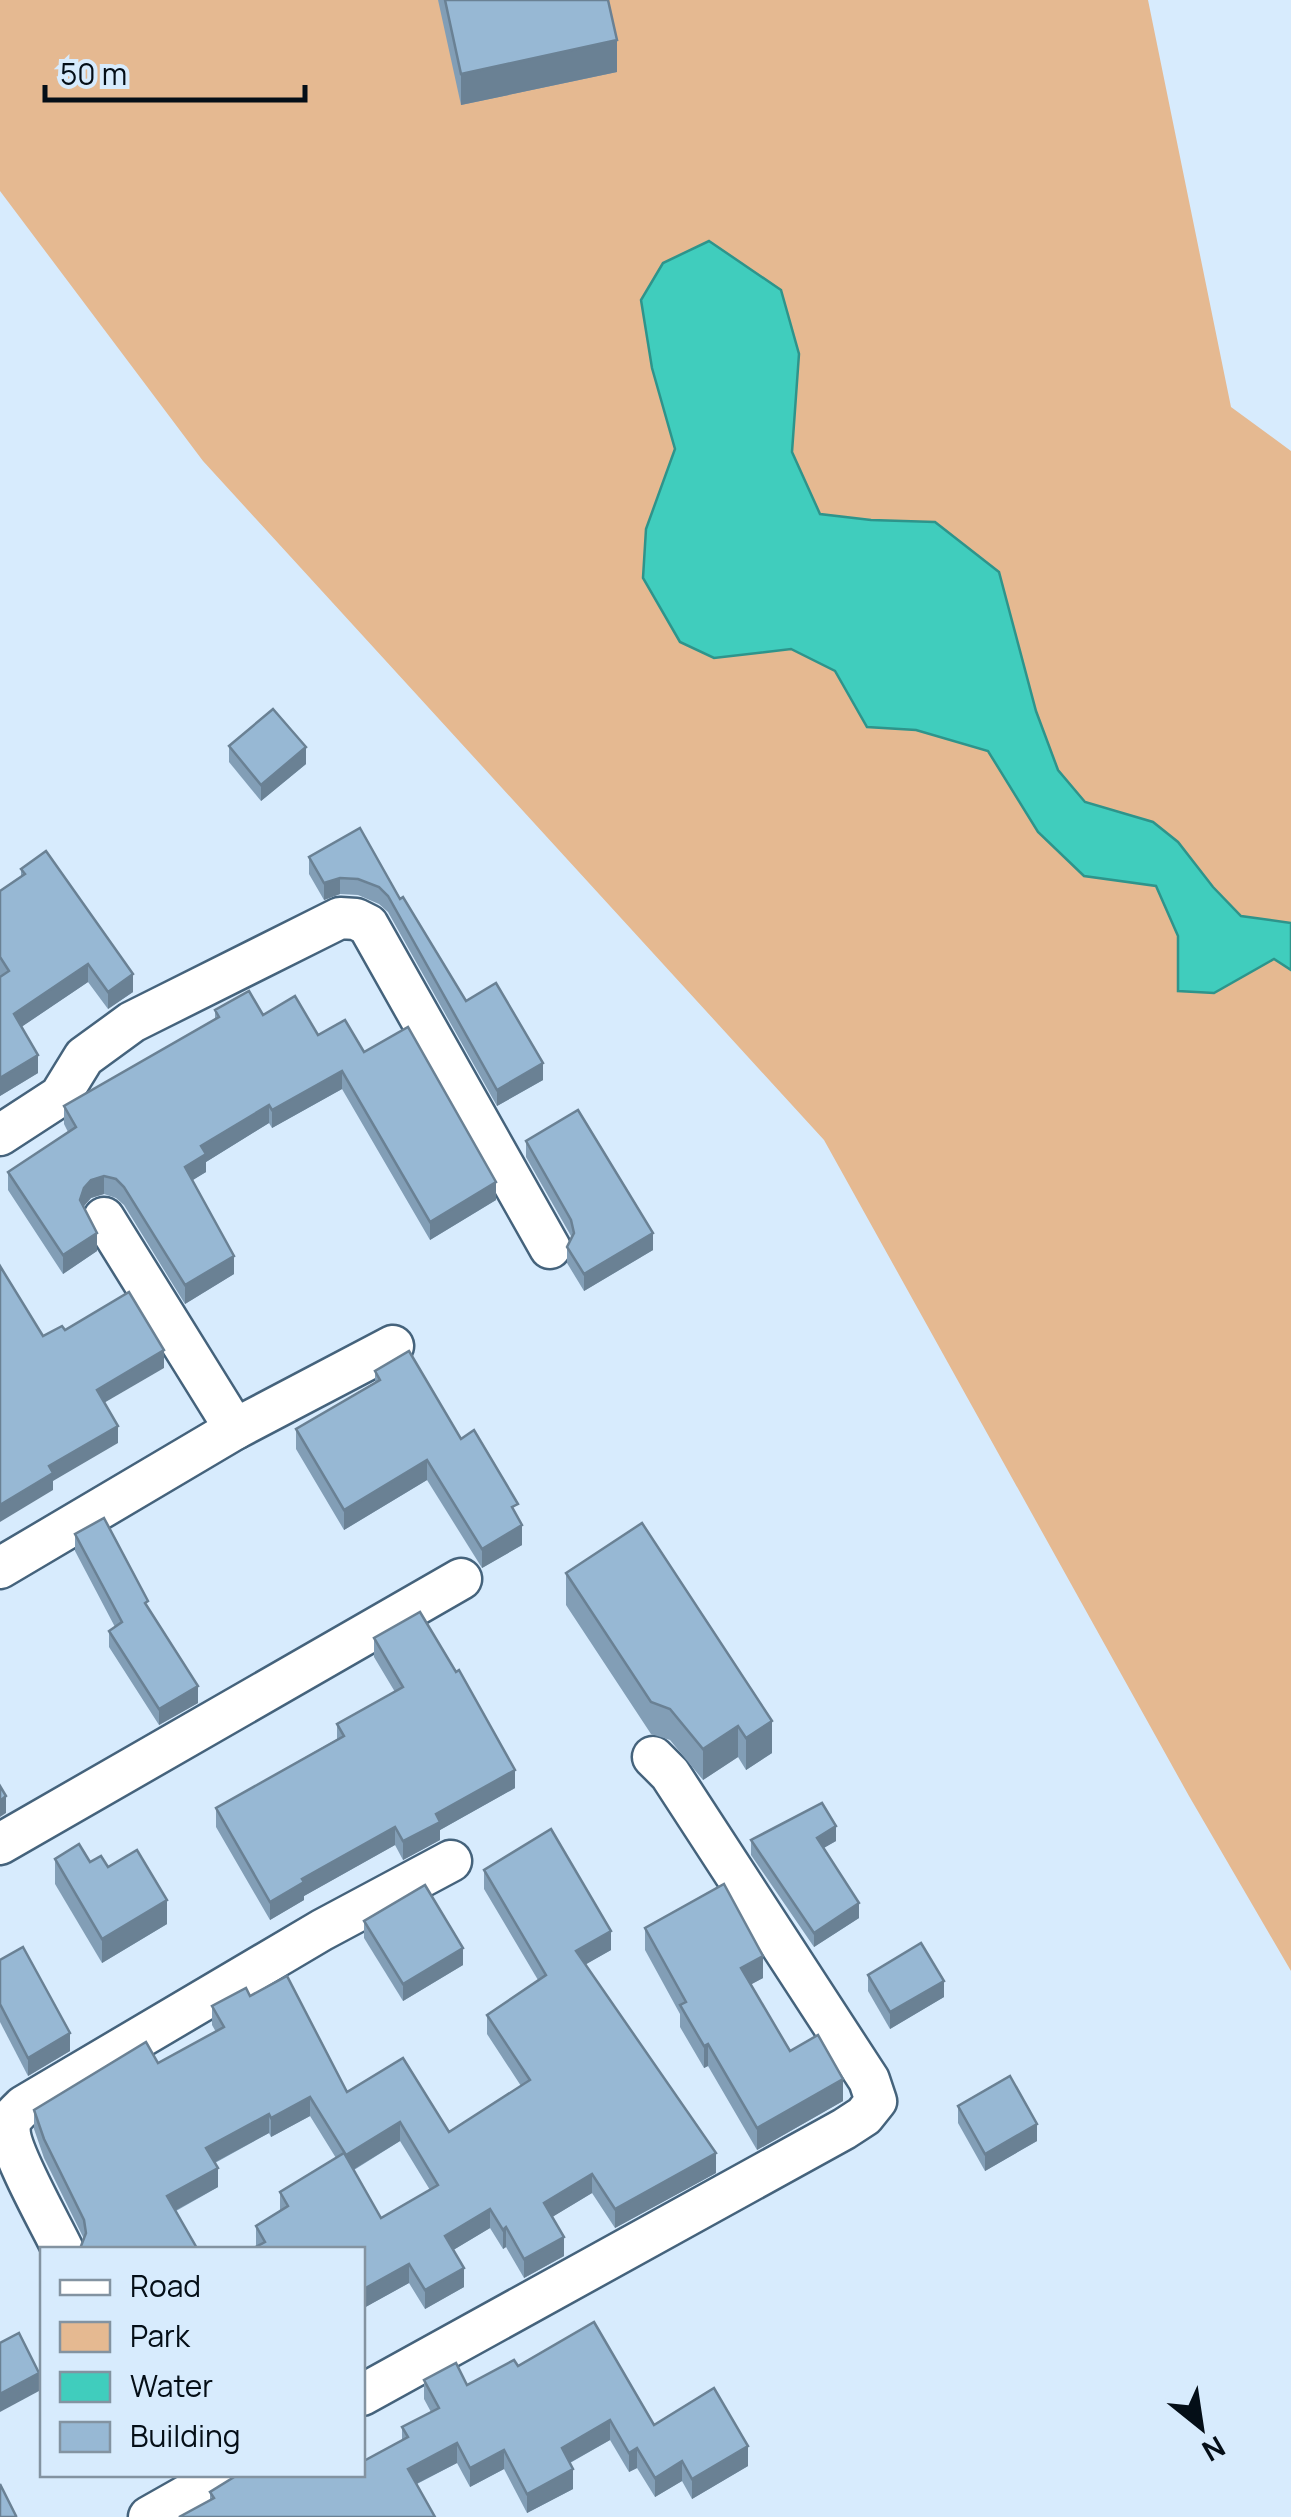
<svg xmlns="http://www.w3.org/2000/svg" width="1291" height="2517" font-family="Manrope,sans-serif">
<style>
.green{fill:#e5b991}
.water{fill:#40cdbd;stroke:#2e948b;stroke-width:2.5}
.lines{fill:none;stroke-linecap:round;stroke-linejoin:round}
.street-casing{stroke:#45637c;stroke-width:45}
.street{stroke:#fff;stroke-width:40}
.wall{fill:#829eb6;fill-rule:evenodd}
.shaded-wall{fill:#6a8194}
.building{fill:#97b8d4;stroke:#6a8194;stroke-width:2.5}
</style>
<rect width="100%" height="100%" fill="#d7ebfd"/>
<polygon class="green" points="0,0 1148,0 1231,407 1291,451 1291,1971 1189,1796 824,1140 203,461 0,191"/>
<polygon class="water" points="709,241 781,290 799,354 792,452 820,514 871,520 935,522 999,572 1036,711 1058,770 1085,802 1153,822 1178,842 1213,887 1241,916 1291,923 1291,970 1274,959 1214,993 1178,991 1178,936 1156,886 1084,876 1038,832 988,751 916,730 867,727 835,671 791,649 714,658 680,642 643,578 646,529 675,449 652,368 641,300 663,263"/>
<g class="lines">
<g class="street-casing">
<g id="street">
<polyline points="0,1135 60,1096 84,1057 132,1022 340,918 356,919 368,925 550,1248"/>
<polyline points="104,1218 235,1429"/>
<polyline points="0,1568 235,1429 393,1346"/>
<polyline points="0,1844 461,1579"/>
<path d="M63 2250C52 2226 6 2147 10 2125 11 2117 18 2112 24 2106L322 1930 451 1861"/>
<polyline points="362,2395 844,2129 864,2116 876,2101 869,2080 670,1774 653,1757"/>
<polyline points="149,2517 225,2474"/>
</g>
</g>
<use href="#street" class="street"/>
</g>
<g class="wall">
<polygon points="438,0 608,0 617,72 461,105"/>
<polygon points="229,746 306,764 261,801 229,762"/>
<polygon points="360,828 400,899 466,1001 543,1080 497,1106 388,912 379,904 358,895 340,894 324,900 309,874 309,857"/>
<polygon points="21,869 133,992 108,1009 88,982 21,1027 38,1073 0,1096 0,891 21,877"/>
<polygon points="215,1010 263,1015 364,1052 496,1200 430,1240 342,1089 272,1128 269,1123 206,1162 206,1172 192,1180 234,1274 185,1304 124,1205 116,1198 104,1194 91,1198 84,1206 97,1251 63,1274 8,1190 8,1172 68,1132 64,1124 64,1106 215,1019"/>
<polygon points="526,1141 653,1250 584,1291 567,1263 567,1247 571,1236 526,1157"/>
<polygon points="375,1371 461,1439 518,1518 522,1545 482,1568 427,1480 344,1530 296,1449 296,1429 375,1382"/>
<polygon points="75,1534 148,1607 198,1703 159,1725 109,1647 109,1631 115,1627 75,1551"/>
<polygon points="566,1573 772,1753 746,1770 738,1757 703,1780 670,1740 651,1734 566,1605"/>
<polygon points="374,1638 515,1788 440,1830 440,1840 403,1860 395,1845 304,1896 304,1900 270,1920 216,1827 216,1808 337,1739 337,1724 395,1692 374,1657"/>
<polygon points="751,1840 836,1841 823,1848 859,1918 814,1947 751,1855"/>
<polygon points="55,1859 90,1862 108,1867 167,1924 102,1963 55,1884"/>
<path d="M484 1870 611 1950 586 1964 716 2173 615 2228 592 2193 552 2217 564 2256 524 2278 506 2247 503 2249 490 2228 453 2250 464 2287 425 2309 409 2283 362 2309V2250L256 2246V2226L280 2211V2192L336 2158 310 2116 271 2137 269 2133 215 2163 218 2187 176 2211 198 2250H81L84 2239 44 2158 34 2129V2110L158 2063 216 2032 212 2025V2006L250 1996 347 2092 449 2132 521 2086 487 2034V2015L538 1980 484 1889ZM400 2141 430 2190 381 2218 354 2170Z"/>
<polygon points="364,1921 463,1965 403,2001 364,1938"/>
<polygon points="645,1928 763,1978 751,1984 790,2051 843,2101 757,2150 708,2066 704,2068 680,2027 680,2014 645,1950"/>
<polygon points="0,1960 70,2051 28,2076 0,2022"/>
<polygon points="868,1975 944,1997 890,2029 868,1991"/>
<polygon points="958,2106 1037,2141 985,2171 958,2123"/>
<polygon points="518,2366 748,2466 692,2499 682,2481 655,2497 637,2468 629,2472 610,2440 570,2463 573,2489 527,2513 504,2469 470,2487 457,2463 417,2484 210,2500 210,2492 362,2474 402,2440 402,2427 431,2412 424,2399 424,2380 467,2385"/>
</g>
<g class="shaded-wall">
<polygon points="617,40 617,72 461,105 461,74"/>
<polygon points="306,747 306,764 261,801 261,785"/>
<polygon points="340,878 340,894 324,900 324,883"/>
<polygon points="88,964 88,982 14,1032 14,1014"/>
<polygon points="133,974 133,992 108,1009 108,992"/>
<polygon points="38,1055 38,1073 0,1096 0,1078"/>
<polygon points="543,1063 543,1080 497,1106 497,1090"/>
<polygon points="342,1071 342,1089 272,1128 272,1110"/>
<polygon points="269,1105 269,1123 206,1162 206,1172 185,1185 185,1167 201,1146"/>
<polygon points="104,1176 104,1194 91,1198 84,1206 80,1200 84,1188 91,1180"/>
<polygon points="496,1182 496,1200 430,1240 430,1222"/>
<polygon points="97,1233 97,1251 63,1274 63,1255"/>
<polygon points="653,1233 653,1250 584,1291 584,1274"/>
<polygon points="234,1256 234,1274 185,1304 185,1285"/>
<polygon points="164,1350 164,1368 97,1407 97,1390"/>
<polygon points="118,1426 118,1443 53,1481 53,1490 0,1522 0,1505 49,1466"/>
<polygon points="427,1460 427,1480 344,1530 344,1510"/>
<polygon points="522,1525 522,1545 482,1568 482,1549"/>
<polygon points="198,1686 198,1703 159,1725 159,1709"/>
<polygon points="772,1721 772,1753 746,1770 746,1738"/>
<polygon points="738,1726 738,1757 703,1780 703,1749"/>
<polygon points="515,1770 515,1788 440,1830 440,1840 403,1860 403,1841 436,1814"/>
<polygon points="6,1796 6,1813 0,1817 0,1801"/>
<polygon points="836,1826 836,1841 817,1852 817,1838"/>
<polygon points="395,1827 395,1845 304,1896 304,1900 270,1920 270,1902 302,1879"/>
<polygon points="167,1900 167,1924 102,1963 102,1939"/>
<polygon points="859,1903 859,1918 814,1947 814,1933"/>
<polygon points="611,1931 611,1950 576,1970 576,1951"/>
<polygon points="463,1948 463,1965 403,2001 403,1984"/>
<polygon points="763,1956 763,1978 741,1990 741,1968"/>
<polygon points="944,1981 944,1997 890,2029 890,2012"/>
<polygon points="70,2033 70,2051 28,2076 28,2058"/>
<polygon points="708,2044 708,2066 704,2068 704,2046"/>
<polygon points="843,2079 843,2101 757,2150 757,2128"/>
<polygon points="310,2097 310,2116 271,2137 271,2118"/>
<polygon points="269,2114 269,2133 206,2167 206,2148"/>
<polygon points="400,2122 400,2141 346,2174 346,2155"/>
<polygon points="1037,2124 1037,2141 985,2171 985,2154"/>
<polygon points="716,2153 716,2173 615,2228 615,2209"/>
<polygon points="218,2168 218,2187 167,2215 167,2196"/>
<polygon points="592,2174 592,2193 544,2222 544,2203"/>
<polygon points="490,2209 490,2228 445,2255 445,2236"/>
<polygon points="506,2227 506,2247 503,2249 503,2230"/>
<polygon points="564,2237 564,2256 524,2278 524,2259"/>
<polygon points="409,2264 409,2283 362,2309 362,2290"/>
<polygon points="464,2268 464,2287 425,2309 425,2290"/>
<polygon points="39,2373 39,2391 0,2412 0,2394"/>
<polygon points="610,2420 610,2440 562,2467 562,2448"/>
<polygon points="457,2443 457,2463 408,2488 408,2469"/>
<polygon points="748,2446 748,2466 692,2499 692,2479"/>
<polygon points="637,2448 637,2468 629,2472 629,2453"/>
<polygon points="504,2450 504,2469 470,2487 470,2468"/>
<polygon points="682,2461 682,2481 655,2497 655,2478"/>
<polygon points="573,2469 573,2489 527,2513 527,2494"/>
</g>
<g class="building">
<polygon points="445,0 608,0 617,40 461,74"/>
<polygon points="273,709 306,747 261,785 229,746"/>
<polygon points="360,828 400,899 403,897 466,1001 496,983 543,1063 497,1090 388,896 379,887 358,879 340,878 324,883 309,857"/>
<polygon points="46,851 133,974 108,992 88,964 14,1014 38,1055 0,1078 0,977 9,971 0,957 0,891 25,874 21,869"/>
<polygon points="249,991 263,1015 295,996 318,1035 345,1020 364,1052 408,1027 496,1182 430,1222 342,1071 272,1110 269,1105 201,1146 206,1154 185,1167 234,1256 185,1285 124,1187 116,1179 104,1176 91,1180 84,1188 80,1200 97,1233 63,1255 8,1172 76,1127 64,1106 219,1017 215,1010"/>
<polygon points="578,1110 653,1233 584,1274 567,1247 574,1233 571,1220 526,1141"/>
<polygon points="0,1266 43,1336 62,1326 65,1330 129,1292 164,1350 97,1390 118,1426 49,1466 53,1473 0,1505"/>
<polygon points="409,1351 461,1439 474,1430 518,1504 512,1507 522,1525 482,1549 427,1460 344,1510 296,1429 380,1380 375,1371"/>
<polygon points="104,1518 148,1601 145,1603 198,1686 159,1709 109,1631 122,1622 75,1534"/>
<polygon points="642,1523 772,1721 746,1738 738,1726 703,1749 670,1709 651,1702 566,1573"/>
<polygon points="420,1612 456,1672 459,1670 515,1770 436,1814 440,1822 403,1841 395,1827 302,1879 304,1882 270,1902 216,1808 344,1736 337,1724 403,1687 374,1638"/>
<polygon points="0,1786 6,1796 0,1801"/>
<polygon points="822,1803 836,1826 817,1838 859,1903 814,1933 751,1840"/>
<polygon points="551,1829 611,1931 576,1951 716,2153 615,2209 592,2174 544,2203 564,2237 524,2259 506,2227 503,2230 490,2209 445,2236 464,2268 425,2290 409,2264 362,2290 362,2250 250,2250 265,2242 256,2226 288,2206 280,2192 344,2153 381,2218 438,2185 400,2122 346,2155 310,2097 271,2118 269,2114 206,2148 218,2168 167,2196 198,2250 82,2250 81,2246 86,2233 84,2220 44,2139 34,2110 146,2042 158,2063 224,2027 212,2006 246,1988 250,1996 287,1976 347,2092 403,2058 449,2132 530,2080 487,2015 546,1975 484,1870"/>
<polygon points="79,1844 90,1862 101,1856 108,1867 137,1850 167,1900 102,1939 55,1859"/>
<polygon points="724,1884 763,1956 741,1968 790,2051 818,2035 843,2079 757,2128 708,2044 704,2046 680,2005 686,2002 645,1928"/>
<polygon points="425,1885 463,1948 403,1984 364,1921"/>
<polygon points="921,1943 944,1981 890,2012 868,1975"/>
<polygon points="23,1947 70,2033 28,2058 0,2004 0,1960"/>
<polygon points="1010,2076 1037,2124 985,2154 958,2106"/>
<polygon points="594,2322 654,2425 714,2388 748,2446 692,2479 682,2461 655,2478 637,2448 629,2453 610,2420 562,2448 573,2469 527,2494 504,2450 470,2468 457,2443 408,2469 435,2517 179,2517 214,2498 210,2492 239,2474 362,2474 362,2462 408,2437 402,2427 439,2408 424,2380 456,2363 467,2385 514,2360 518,2366"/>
<polygon points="19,2333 39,2373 0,2394 0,2343"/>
<polygon points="0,2484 16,2516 14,2517 0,2517"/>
</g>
<rect x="40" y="2247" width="325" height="230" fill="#d7ebfd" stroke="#8393a1" stroke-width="2.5"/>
<rect x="60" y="2280" width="50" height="15" fill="#ffffff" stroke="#8393a1" stroke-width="2.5"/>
<text x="130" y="2297" font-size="30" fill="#040e17">Road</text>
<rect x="60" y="2322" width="50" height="30" fill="#e5b991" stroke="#8393a1" stroke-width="2.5"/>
<text x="130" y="2347" font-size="30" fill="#040e17">Park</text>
<rect x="60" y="2372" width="50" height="30" fill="#40cdbd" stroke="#8393a1" stroke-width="2.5"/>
<text x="130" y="2397" font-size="30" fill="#040e17">Water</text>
<rect x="60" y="2422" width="50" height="30" fill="#97b8d4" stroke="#8393a1" stroke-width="2.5"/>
<text x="130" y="2447" font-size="30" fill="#040e17">Building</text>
<g transform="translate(1201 2427) rotate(150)" stroke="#d7ebfd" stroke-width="8" paint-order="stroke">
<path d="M0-8L18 38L0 25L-18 38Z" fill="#040e17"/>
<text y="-15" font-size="28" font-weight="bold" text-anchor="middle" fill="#040e17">N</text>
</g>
<path d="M45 85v15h260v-15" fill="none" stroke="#040e17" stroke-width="5"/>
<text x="60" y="85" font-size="30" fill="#040e17" stroke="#d7ebfd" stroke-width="8" paint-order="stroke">50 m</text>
</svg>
